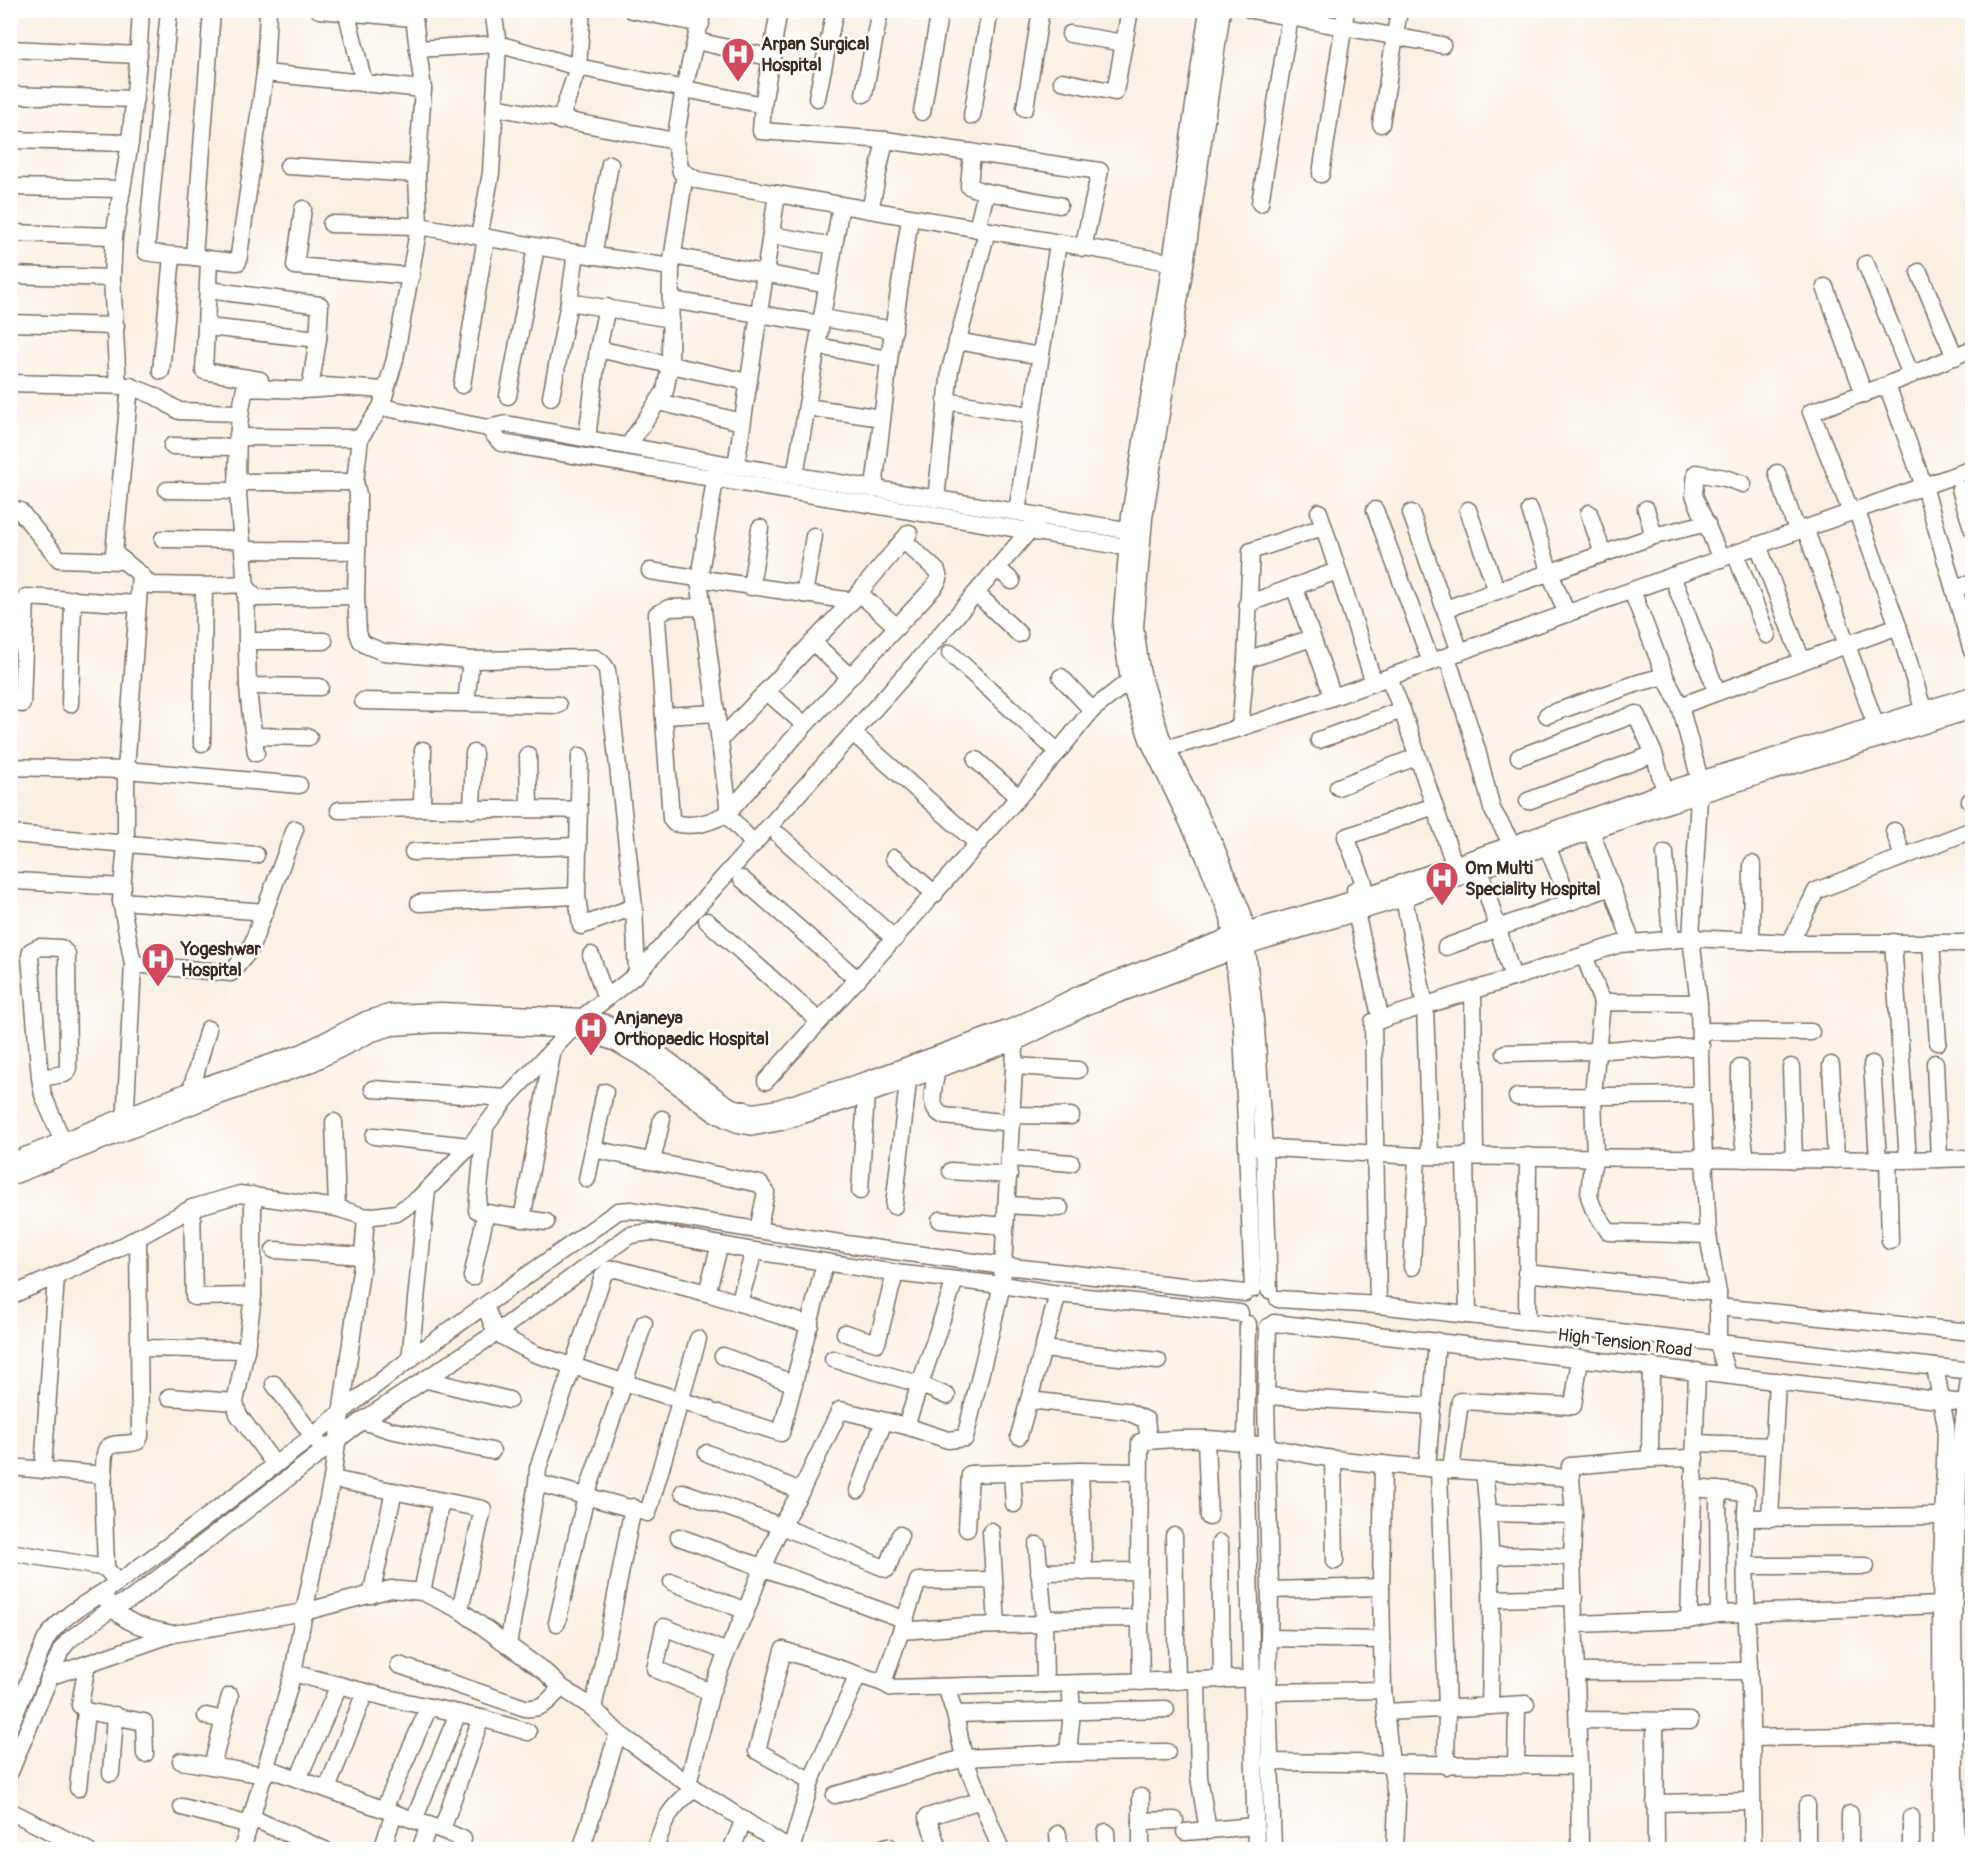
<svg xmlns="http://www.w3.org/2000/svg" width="1983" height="1860" font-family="Pangolin,sans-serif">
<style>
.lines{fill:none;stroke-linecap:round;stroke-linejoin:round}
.minor-casing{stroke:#7e6f63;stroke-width:19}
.minor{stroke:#fff;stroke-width:16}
.labels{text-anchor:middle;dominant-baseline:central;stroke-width:5;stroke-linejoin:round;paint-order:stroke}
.poi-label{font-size:18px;font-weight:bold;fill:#3b2a1e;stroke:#fff;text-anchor:start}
.street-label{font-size:18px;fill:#3b2a1e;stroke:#fff}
</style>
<rect width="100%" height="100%" fill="#fff"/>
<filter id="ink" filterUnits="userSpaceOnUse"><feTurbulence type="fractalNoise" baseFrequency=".0167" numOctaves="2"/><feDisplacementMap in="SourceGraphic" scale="12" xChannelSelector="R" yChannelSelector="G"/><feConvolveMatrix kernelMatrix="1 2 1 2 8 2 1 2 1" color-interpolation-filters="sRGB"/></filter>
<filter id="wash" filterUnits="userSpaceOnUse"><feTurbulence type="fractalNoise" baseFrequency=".008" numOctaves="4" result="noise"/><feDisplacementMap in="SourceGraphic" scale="24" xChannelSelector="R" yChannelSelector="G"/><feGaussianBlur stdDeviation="1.35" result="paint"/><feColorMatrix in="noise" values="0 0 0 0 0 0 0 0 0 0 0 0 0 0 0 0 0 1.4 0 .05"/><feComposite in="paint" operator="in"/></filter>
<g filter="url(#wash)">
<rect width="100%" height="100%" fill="#f9f0e3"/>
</g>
<g filter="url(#ink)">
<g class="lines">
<g class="minor-casing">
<g id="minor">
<path d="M169 10 146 252C163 255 179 255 195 257 210 259 223 261 238 262L265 73 268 10"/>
<polyline points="319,10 413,18"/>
<polyline points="346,10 364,83"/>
<path d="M413 10 423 89 417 174 419 226 395 359 381 407 360 438 355 482 358 494V511L356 596 358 633 361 641 366 645 383 652 471 660 595 658C601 661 604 664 607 670L634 907 637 974"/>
<polyline points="632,10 701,24"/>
<polyline points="779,10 763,105 761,131 885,140 1100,171 1083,248"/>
<polyline points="1208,10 1171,262 1130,516 1121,627 1129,681 1148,739 1203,853 1229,917 1242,1029 1253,1289"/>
<polyline points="1222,10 1185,265 1144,518 1135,627 1141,670 1161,736 1216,848 1243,914 1256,1028 1264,1148 1269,1290"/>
<polyline points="1251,10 1442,45"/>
<polyline points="1070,34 1124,43"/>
<polyline points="696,41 773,58"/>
<polyline points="10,49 139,55"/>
<polyline points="418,49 498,44 578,67 763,105"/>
<polyline points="265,73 423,89"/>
<polyline points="1062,81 1115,92 1130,10"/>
<polyline points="864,94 880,10"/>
<polyline points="10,95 135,99"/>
<polyline points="817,98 835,10"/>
<polyline points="495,107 675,141"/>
<polyline points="1025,108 1041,10"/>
<polyline points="922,112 940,10"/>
<polyline points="972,116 990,10"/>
<polyline points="560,121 578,67 582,10"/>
<polyline points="1381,124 1399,10"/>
<polyline points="10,140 130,143"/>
<polyline points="972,152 969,186 981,191 1059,205"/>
<polyline points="288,166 417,174"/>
<polyline points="685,173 697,180 1181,264"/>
<polyline points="1321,174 1346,10"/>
<polyline points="10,187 122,189"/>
<polyline points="1260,203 1291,10"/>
<polyline points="303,209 295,266 411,276"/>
<polyline points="870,210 885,140"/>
<polyline points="331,224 419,226 576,253 671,267"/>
<polyline points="977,229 986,192"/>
<polyline points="10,233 114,236"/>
<polyline points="771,235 834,246"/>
<polyline points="479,237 491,173 498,44 493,10"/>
<polyline points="593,256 610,164"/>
<polyline points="673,256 827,285"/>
<polyline points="194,257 212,10"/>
<polyline points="209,261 204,371 260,380"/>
<polyline points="1866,264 1911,375"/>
<polyline points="1919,272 1955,357"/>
<polyline points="10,275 112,278"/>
<polyline points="1825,287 1864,394"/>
<polyline points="209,290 320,305 318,339 311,383"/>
<polyline points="671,300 821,324"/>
<polyline points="569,302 671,319"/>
<polyline points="822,318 894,330"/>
<polyline points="10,323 116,326"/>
<polyline points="207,327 318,339"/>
<polyline points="957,341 1040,356"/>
<polyline points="817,346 889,359"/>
<polyline points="598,349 748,382"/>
<polyline points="161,371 172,256"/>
<polyline points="10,383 130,386 155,396 179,411 239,413"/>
<polyline points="462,385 486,237"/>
<polyline points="1887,385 1924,486 1972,651"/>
<polyline points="118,386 112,278 114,236 130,143 138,61 141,10"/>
<polyline points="130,386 114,553 140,574 150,585 204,586 244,584 256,598 356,596"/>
<polyline points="324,386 385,390"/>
<polyline points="508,396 536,247"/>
<polyline points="551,397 569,302 576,253"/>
<polyline points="946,401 1030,415"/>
<polyline points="659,402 742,422"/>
<polyline points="381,407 488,428 506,424 736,466 1138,532"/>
<polyline points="807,407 882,418"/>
<polyline points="488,428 501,443 1138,549"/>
<polyline points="237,437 360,438"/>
<polyline points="587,439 598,349 607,307"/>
<polyline points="172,446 237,447"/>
<polyline points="628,446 665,391 670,365 671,267 685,173 681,172 675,141 684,88 703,10"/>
<polyline points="736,466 777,194"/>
<polyline points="717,467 699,579 729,812 731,819 754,844"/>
<polyline points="1777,473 1797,531"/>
<polyline points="795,476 841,205"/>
<polyline points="237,482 355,482"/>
<polyline points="874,489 890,352 910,218"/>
<polyline points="1960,489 1972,528"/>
<polyline points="167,490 238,491"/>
<polyline points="936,499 950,370 987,231"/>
<polyline points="10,508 20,511 59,559 122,561"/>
<polyline points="1646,509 1654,536"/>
<polyline points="1375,510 1431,662"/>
<polyline points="1468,510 1497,591"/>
<polyline points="1530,510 1550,573 1567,614"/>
<polyline points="1017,512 1058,243"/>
<polyline points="1319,512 1374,683"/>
<polyline points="1851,512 1811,412 1887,385 1972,349"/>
<polyline points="1857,512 1898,626 1927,722"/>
<polyline points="1411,513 1460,652"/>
<polyline points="1589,513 1603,554"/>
<polyline points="1805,528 1876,726"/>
<polyline points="163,539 240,540"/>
<polyline points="1758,545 1802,661"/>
<polyline points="243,550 357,551"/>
<polyline points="1735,553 1767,635"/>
<polyline points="1721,559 1694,495 1696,473 1725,478 1743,484"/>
<polyline points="997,568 1012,581"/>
<polyline points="650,571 852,601"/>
<polyline points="1672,576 1717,692"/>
<polyline points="1294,586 1333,697"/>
<polyline points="751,587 760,528"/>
<polyline points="1954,589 1972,583"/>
<polyline points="1632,591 1665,676 1680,706 1700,780 1691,938 1699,1003 1701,1095 1708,1235 1718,1293 1718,1343 1727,1375"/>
<polyline points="859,593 897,627"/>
<polyline points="976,593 1019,634"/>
<polyline points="804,594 814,536"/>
<polyline points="1247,604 1337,571"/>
<path d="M703 607 669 608 657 614V619L671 819 674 823C693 828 713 822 729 812L805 725 935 586 939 579 937 571 903 540"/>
<polyline points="1445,609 1654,536 1707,523"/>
<polyline points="248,641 324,641"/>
<polyline points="813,642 850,677"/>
<polyline points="950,653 1058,752"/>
<polyline points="1447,657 1477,750 1492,809 1512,844"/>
<polyline points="1246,660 1312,638"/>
<polyline points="1061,677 1092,710"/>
<polyline points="1389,678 1402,710 1454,864"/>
<polyline points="248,686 320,687"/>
<polyline points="766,691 805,725"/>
<polyline points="363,701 558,705"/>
<polyline points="466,703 471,660"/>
<polyline points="22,704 26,597 137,604"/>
<polyline points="70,704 73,599"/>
<polyline points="1680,706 1898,626"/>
<polyline points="1547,715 1638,683 1665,676"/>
<polyline points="664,716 717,713"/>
<polyline points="1240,728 1246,660 1251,551 1323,527"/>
<polyline points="853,733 978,844"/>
<polyline points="254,736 309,737"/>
<polyline points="720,740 852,601 909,533"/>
<polyline points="1319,740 1402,710"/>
<polyline points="202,743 204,586"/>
<path d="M423 750 422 808C475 810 527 808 580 810"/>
<polyline points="1157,751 1240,728 1333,697 1972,469"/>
<path d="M256 753C253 730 249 707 248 684 246 640 248 595 243 551 237 497 233 442 245 388L303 390 333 388"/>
<polyline points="528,755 529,808"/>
<polyline points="580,756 577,896 581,926 634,907"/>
<polyline points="1519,757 1636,714 1654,754 1665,791"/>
<polyline points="976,760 1018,797"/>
<polyline points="10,767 126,770 299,785"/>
<polyline points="1338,787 1416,757"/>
<polyline points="1528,801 1654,754"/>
<polyline points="1970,801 1972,800"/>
<polyline points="339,810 422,808"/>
<polyline points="472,810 474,753"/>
<polyline points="1591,831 1632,943"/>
<polyline points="1894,831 1903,857"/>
<polyline points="12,834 256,855"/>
<polyline points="779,835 895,939"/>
<polyline points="1547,846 1570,902"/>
<polyline points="413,852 577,846"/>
<polyline points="1665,853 1671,940"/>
<polyline points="894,858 935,894"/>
<polyline points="1477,861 1513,978"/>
<polyline points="742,879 858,980"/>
<polyline points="16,881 123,887"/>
<polyline points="1402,888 1425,1006 1430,1155"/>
<polyline points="1356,899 1355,890 1362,886 1364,883 1346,837 1434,806"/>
<polyline points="121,901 265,912"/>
<polyline points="419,903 577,896"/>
<polyline points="1354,904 1381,1020"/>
<polyline points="707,921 819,1021"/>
<polyline points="1751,941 1752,864"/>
<polyline points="1893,942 1908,1160"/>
<polyline points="1790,943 1816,891 1972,830"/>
<polyline points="1931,943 1938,1042"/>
<polyline points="1446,947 1611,887"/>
<polyline points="591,955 606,999"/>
<polyline points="1584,955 1602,1002"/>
<polyline points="133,964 231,973 250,950 295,829"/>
<polyline points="1473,990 1475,1155"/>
<polyline points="1699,1003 1602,1002 1593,1095 1595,1157 1591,1174 1589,1196 1593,1208 1609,1232 1708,1235"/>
<polyline points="1700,1031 1811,1032"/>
<polyline points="1505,1053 1596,1051 1630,1048 1655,1050 1701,1046"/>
<polyline points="1935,1063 1939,1159"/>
<polyline points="1872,1064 1878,1160"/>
<polyline points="1831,1065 1836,1160"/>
<polyline points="1015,1066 1078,1070"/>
<polyline points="1791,1067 1794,1160"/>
<polyline points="1740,1068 1740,1116 1746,1159"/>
<path d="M937 1070C934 1086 926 1108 944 1116L1012 1123"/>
<polyline points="40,1078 64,1074 67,1072 68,1068 67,954 61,948 39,947 31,951 30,956 40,1078 43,1095 63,1142"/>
<polyline points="766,1081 924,905 1058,752 1092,710 1129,681"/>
<polyline points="373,1089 507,1098"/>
<polyline points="191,1090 208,1029"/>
<polyline points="1517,1097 1701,1095"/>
<polyline points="1012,1115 1071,1116"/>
<polyline points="334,1122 337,1208"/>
<polyline points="125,1126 133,964 121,901 126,844 126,770 140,574"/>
<polyline points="485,1128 477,1210 480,1212 546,1222"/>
<polyline points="374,1136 470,1146"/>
<polyline points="1254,1147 1417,1156 1908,1160 1972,1158"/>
<polyline points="593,1149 760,1184 766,1192 758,1230"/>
<polyline points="1465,1155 1468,1315"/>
<polyline points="1010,1158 1071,1163"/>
<polyline points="1888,1160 1890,1241"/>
<polyline points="652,1161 662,1119"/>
<polyline points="10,1162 191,1090 303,1052 366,1020 389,1013 441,1011 583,1017 605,1023 648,1045 719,1099 732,1107 754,1112 778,1108 867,1080 1016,1026 1082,993 1245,931 1356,899 1665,791 1972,695"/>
<polyline points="951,1171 1009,1175"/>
<polyline points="10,1177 196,1104 308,1065 372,1033 392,1027 440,1024 581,1030 616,1043 640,1057 711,1111 726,1119 738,1124 754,1127 781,1122 872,1093 1022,1039 1087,1006 1249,945 1404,898 1459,877 1669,804 1972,710"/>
<polyline points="587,1179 605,1092"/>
<polyline points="860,1191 866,1095"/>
<polyline points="1007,1205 1060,1208"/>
<polyline points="894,1206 909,1073"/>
<polyline points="192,1208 194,1297 253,1296 253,1195"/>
<polyline points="522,1219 553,1049"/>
<polyline points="940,1220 1005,1226"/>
<polyline points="274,1250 363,1256"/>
<polyline points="1412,1267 1417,1156"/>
<polyline points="1526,1273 1718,1293"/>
<polyline points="472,1277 486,1213"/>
<polyline points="707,1293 717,1255"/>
<polyline points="10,1296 117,1249 192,1208 240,1194 337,1208 366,1217 397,1213 419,1198 470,1146 507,1098 583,1017 637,974 927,650 1029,531 1039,516"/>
<polyline points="253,1296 246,1350 235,1402 238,1414 275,1465"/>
<polyline points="1278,1299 1378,1305 1972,1371"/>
<polyline points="739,1303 754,1251"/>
<polyline points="1378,1305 1373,1022 1620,944 1691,938 1790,943 1972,943"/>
<polyline points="485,1306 496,1333 535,1354 708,1409"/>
<polyline points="1717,1307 1972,1332"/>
<polyline points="1527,1322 1528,1156"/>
<polyline points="1274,1323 1972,1404"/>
<polyline points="1248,1324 1246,1443 1256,1850"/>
<polyline points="1268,1327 1266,1396 1270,1590 1268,1692 1273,1850"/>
<polyline points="845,1333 877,1343 895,1273"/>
<polyline points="139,1348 246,1350"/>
<polyline points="1043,1349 1158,1361"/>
<polyline points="723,1356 794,1384"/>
<polyline points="833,1359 919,1384 947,1396"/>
<polyline points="410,1360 427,1190"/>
<polyline points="1935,1367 1946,1426 1941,1605 1942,1850"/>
<polyline points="1697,1371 1689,1620 1719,1614 1941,1605"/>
<polyline points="427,1380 509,1400"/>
<polyline points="274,1384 319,1444"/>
<polyline points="1266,1396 1432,1406"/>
<polyline points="169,1397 235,1402"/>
<polyline points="1029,1400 1126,1411 1146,1420 1149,1441"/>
<polyline points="717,1413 781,1433 825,1263"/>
<polyline points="362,1421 390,1430 492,1451"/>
<polyline points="906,1426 955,1280"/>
<polyline points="1019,1436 1058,1294"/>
<polyline points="1206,1439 1209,1517"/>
<polyline points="1695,1443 1774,1446"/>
<polyline points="707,1453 801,1491"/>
<polyline points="1333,1459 1335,1561"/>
<polyline points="1650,1459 1651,1366"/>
<polyline points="1383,1464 1381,1587 1383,1690 1391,1764 1397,1803 1395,1850"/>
<polyline points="10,1467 104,1475"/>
<polyline points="1427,1468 1437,1341"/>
<polyline points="43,1470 56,1276"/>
<polyline points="1439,1470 1447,1709 1446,1766"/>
<polyline points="1451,1470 1460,1401 1573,1406 1580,1358"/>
<polyline points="1080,1471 1084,1572"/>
<path d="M1484 1471C1493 1549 1492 1627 1490 1706"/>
<polyline points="1012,1473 1014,1504"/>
<polyline points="332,1479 483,1509 460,1610"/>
<polyline points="537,1483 648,1513 698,1339"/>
<path d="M1694 1488 1747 1493C1743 1558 1747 1624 1750 1689 1752 1743 1752 1796 1753 1850"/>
<polyline points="858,1490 884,1421"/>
<polyline points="1718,1490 1719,1614"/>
<polyline points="683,1492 781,1526 887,1569 900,1535"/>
<polyline points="1489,1513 1574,1515"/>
<polyline points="1746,1518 1943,1516"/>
<polyline points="1770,1518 1777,1381"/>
<polyline points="967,1529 970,1474 1080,1471 1139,1472"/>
<polyline points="991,1531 997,1625"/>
<polyline points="1174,1536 1177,1681"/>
<polyline points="679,1537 906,1620"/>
<polyline points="1220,1543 1222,1680"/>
<polyline points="1037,1545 1044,1619 1045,1684"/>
<polyline points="10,1552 106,1568 112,1576"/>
<polyline points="1490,1556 1529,1555 1572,1557"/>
<polyline points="1746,1566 1866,1566"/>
<path d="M106 1568C106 1552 100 1455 107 1448 114 1441 130 1446 138 1441L140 1436 138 1237"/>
<polyline points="1039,1572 1139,1571"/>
<polyline points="672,1582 746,1611"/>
<polyline points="1270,1590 1381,1587"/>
<polyline points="422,1592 441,1501"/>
<polyline points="371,1595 394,1491"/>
<polyline points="1492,1599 1574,1597"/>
<path d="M107 1601C125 1625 144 1628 173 1634"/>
<polyline points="1044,1619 1140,1618"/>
<polyline points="557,1623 586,1496 644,1323"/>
<polyline points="1575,1624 1689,1620"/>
<polyline points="902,1631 967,1626 1043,1624"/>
<polyline points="1270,1638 1382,1640"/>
<polyline points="508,1645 537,1483 538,1468 596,1297 603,1276 609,1270 616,1269 707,1293 810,1325"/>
<polyline points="87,1664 80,1705 86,1711 144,1722 145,1754"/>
<path d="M399 1665 525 1708C543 1710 550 1700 561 1687"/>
<polyline points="1577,1672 1749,1671"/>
<polyline points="293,1673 388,1698 481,1718 528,1732"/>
<polyline points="49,1677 173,1634 304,1612 391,1589 422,1592 460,1610 545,1672 561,1687 593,1708 618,1733 688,1784 790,1850"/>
<polyline points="1197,1680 1199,1777 1208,1831"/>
<path d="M1141 1682 1139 1571 1140 1442C1175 1438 1210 1437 1244 1443 1274 1447 1304 1455 1334 1459 1412 1469 1491 1471 1570 1478"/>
<polyline points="883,1683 918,1581 993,1580"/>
<polyline points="946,1687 955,1714 964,1758 1001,1850"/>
<polyline points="711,1692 655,1669 664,1627 727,1652"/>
<polyline points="1268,1692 1383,1690"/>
<polyline points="593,1708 603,1663 633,1507"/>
<polyline points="1386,1712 1526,1704"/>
<polyline points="955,1714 1166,1709"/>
<polyline points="206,1716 224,1720"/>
<polyline points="1578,1720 1690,1721"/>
<polyline points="1655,1721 1656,1850"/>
<path d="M10 1726 46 1639C63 1613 93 1600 117 1583 184 1536 248 1485 313 1436 409 1354 516 1285 618 1211L631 1210 872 1248 1004 1266 1245 1293"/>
<polyline points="1752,1738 1952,1734"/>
<polyline points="1068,1753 1072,1711 1070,1684"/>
<polyline points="181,1761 265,1775"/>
<polyline points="1269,1762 1579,1766"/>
<polyline points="212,1766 230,1696"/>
<polyline points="1516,1766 1517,1705"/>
<polyline points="267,1768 442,1830"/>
<polyline points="10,1772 61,1650 69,1640 112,1608 131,1599 362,1421 496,1333 630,1235 651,1232 754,1251 895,1273 1002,1285 1058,1294 1240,1313"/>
<polyline points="111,1773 115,1715"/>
<polyline points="298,1779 339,1685"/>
<polyline points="811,1781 757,1751 783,1650 883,1683 892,1688 1269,1678"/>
<polyline points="688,1784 711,1692 727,1652 746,1611 762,1568 781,1526 801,1491 840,1410 906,1426 948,1440 965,1438 1002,1285 1016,1031"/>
<polyline points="78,1788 86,1711"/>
<polyline points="327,1789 365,1692"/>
<polyline points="835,1795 964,1758 1068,1753 1167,1752"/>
<polyline points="1141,1797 1141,1850"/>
<polyline points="1655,1803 1752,1801"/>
<polyline points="182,1807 250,1825"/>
<polyline points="384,1809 429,1707"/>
<polyline points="10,1811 87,1850"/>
<polyline points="1911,1817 1911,1850"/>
<polyline points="252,1818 325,1850"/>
<polyline points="414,1820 458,1713"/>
<polyline points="1141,1821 1175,1820"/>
<polyline points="1106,1832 1107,1850"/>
<polyline points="1185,1832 1255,1826"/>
<polyline points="1058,1834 1059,1850"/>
<polyline points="242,1850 293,1673 304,1612 332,1479 363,1256 366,1217"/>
<polyline points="382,1850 394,1813"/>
<polyline points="420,1850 429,1825"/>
<polyline points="459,1850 463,1839 442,1830 481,1718"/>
<polyline points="581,1850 618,1733"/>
<path d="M655 1850C665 1817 669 1809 695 1788"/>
<polyline points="731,1850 744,1820"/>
<polyline points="791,1850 811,1781 858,1675"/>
<polyline points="876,1850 888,1846"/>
<polyline points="939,1850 927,1817 981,1800"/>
<polyline points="1580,1850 1579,1766 1572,1557 1574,1515 1570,1466 1650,1459 1695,1458"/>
<polyline points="1807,1850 1807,1805"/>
<polyline points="1850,1850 1850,1814"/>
<polyline points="1956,1850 1953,1622 1959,1459 1970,1371"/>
</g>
</g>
<use href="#minor" class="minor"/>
</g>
</g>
<defs>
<g id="hospital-pin" transform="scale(1.725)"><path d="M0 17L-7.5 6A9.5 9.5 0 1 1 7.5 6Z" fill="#d1495b" stroke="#fff"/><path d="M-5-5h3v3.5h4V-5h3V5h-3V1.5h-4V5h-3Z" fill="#fff"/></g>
</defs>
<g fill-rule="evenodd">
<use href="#hospital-pin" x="738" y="54"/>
<use href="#hospital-pin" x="1442" y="878"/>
<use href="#hospital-pin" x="158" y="959"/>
<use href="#hospital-pin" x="591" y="1028"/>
</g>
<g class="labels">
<g class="poi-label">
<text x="761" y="44">Arpan Surgical<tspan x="761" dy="21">Hospital</tspan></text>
<text x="1465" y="868">Om Multi<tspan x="1465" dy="21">Speciality Hospital</tspan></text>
<text x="181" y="949">Yogeshwar<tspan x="181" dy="21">Hospital</tspan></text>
<text x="614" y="1018">Anjaneya<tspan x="614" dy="21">Orthopaedic Hospital</tspan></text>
</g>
<g class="street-label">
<text transform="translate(1625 1343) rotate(7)">High Tension Road</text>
</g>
</g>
<rect width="1983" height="1860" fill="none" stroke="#fff" stroke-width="36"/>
</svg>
